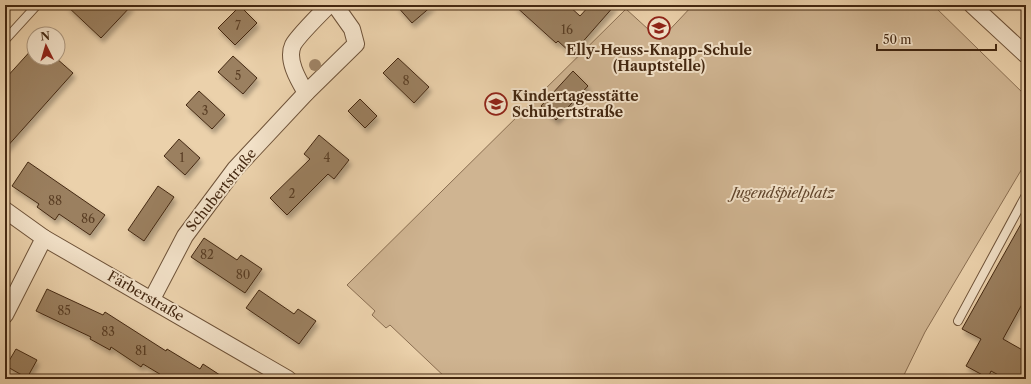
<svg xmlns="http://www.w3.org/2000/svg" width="1031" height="384" font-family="'Libre Caslon Text',serif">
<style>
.green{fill:#cfb491;stroke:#8a6e51}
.building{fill:#9b8061;stroke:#442811;filter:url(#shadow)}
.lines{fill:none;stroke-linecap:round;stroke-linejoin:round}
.service-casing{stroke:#6e5238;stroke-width:10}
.minor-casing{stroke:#6e5238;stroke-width:18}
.service{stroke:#f2e1c8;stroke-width:8}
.minor{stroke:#f2e1c8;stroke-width:16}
.tree{fill:#9f8365}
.labels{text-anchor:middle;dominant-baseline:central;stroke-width:4;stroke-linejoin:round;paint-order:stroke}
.number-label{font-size:12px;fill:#5a3e25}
.poi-label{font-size:14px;font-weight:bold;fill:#442811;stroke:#f2e1c8}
.street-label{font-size:14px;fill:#442811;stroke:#f2e1c8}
.park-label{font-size:14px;font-style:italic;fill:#60442b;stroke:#f2e1c8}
</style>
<defs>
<filter id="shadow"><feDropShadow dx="2.5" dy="4.5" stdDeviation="2" flood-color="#0004"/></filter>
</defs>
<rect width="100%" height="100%" fill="#ebd1ab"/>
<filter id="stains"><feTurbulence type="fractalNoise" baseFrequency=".005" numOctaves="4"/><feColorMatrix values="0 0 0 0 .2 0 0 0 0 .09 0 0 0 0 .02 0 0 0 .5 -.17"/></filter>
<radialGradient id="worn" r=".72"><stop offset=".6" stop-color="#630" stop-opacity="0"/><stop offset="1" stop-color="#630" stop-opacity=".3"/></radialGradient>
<polygon class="green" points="693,5 933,5 1026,96 1026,162 925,332 902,379 447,379 390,325 386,328 372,315 375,311 347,285 626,9 660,40"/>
<g class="building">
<polygon points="66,5 132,5 101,38"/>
<polygon points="396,5 433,5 412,23"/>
<polygon points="514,5 568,5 580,16 590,5 615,5 572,54 558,41 556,43"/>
<polygon points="240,6 257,23 235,45 218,28"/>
<polygon points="34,47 34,58 56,58 73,73 5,149 5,79"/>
<polygon points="233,56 257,78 243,94 218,72"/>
<polygon points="398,58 429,87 414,103 383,73"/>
<polygon points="573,71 588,86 556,120 541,106"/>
<polygon points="199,91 225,115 212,129 186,105"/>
<polygon points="360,99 377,116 365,128 348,111"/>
<polygon points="319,135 349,160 334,179 328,174 287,215 270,198 310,159 304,154"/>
<polygon points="179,139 200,158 185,175 164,156"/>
<polygon points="28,162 105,215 90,235 59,214 55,220 37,207 39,204 12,186"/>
<polygon points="158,186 174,197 144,241 128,230"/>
<polygon points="1026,215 1026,297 1003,339 1026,352 1026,379 1006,379 991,371 988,378 966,366 981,339 962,329"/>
<polygon points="204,238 237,260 241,255 262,269 245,293 191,257"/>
<polygon points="47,289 103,315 105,312 166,351 167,349 200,369 203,364 226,379 168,379 143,364 141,367 111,347 110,350 90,339 91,337 36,311"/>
<polygon points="259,290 294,314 298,309 316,321 299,344 246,308"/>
<polygon points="16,349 37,360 27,378 6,366"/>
</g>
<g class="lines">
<g class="service-casing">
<g id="service">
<polyline points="5,40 37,5"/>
<polyline points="958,321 1026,195"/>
</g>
</g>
<g class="minor-casing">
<g id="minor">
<polyline points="972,5 1026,55"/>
<path d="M306 93C299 81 286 60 293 45 297 37 321 13 329 5"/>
<polyline points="5,210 44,238 288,379"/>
<polyline points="152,299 185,236 235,169 306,93 356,44 352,29 335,5"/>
<polyline points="5,315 44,238"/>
</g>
</g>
<use href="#service" class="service"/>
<use href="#minor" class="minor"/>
</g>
<circle class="tree" cx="315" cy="65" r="6"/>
<defs>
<g id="school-ring" transform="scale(1.15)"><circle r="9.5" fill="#f2e1c8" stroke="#8f2418" stroke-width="1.5"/><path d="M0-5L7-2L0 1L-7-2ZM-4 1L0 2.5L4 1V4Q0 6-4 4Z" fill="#8f2418"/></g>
</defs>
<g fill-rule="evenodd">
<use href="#school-ring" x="659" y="28"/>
<use href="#school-ring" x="496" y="104"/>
</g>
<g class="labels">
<g class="number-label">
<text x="238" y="25">7</text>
<text x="567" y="29">16</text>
<text x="238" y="75">5</text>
<text x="406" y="80">8</text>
<text x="205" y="110">3</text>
<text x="182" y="157">1</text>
<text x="327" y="157">4</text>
<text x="292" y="193">2</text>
<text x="55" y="200">88</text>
<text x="88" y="218">86</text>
<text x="207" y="254">82</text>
<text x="243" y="274">80</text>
<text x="64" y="310">85</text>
<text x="108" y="331">83</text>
<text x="141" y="350">81</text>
</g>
<g class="poi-label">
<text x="659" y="50">Elly-Heuss-Knapp-Schule<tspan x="659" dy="16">(Hauptstelle)</tspan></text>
<text x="512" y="96" text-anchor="start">Kindertagesstätte<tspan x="512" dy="16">Schubertstraße</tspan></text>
</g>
<g class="street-label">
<text transform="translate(221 190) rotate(-51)">Schubertstraße</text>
<text transform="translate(146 296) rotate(30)">Färberstraße</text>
</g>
<g class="park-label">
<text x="783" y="193">Jugendspielplatz</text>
</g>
</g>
<rect width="1031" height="384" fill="none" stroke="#ebd1ab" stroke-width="20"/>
<rect x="6" y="6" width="1019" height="372" fill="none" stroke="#442811" stroke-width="2"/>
<rect x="10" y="10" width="1011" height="364" fill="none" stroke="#442811"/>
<g transform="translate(46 46) rotate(355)"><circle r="19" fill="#f2e1c8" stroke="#ac977f"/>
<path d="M0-3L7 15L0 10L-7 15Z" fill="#8f2418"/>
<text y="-6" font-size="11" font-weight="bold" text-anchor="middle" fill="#442811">N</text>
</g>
<path d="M877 44v6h119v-6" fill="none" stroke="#442811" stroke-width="2"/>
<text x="883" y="44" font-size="12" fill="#442811" stroke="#f2e1c8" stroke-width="3" paint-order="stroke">50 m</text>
<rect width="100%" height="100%" filter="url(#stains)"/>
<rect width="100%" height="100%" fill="url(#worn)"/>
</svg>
